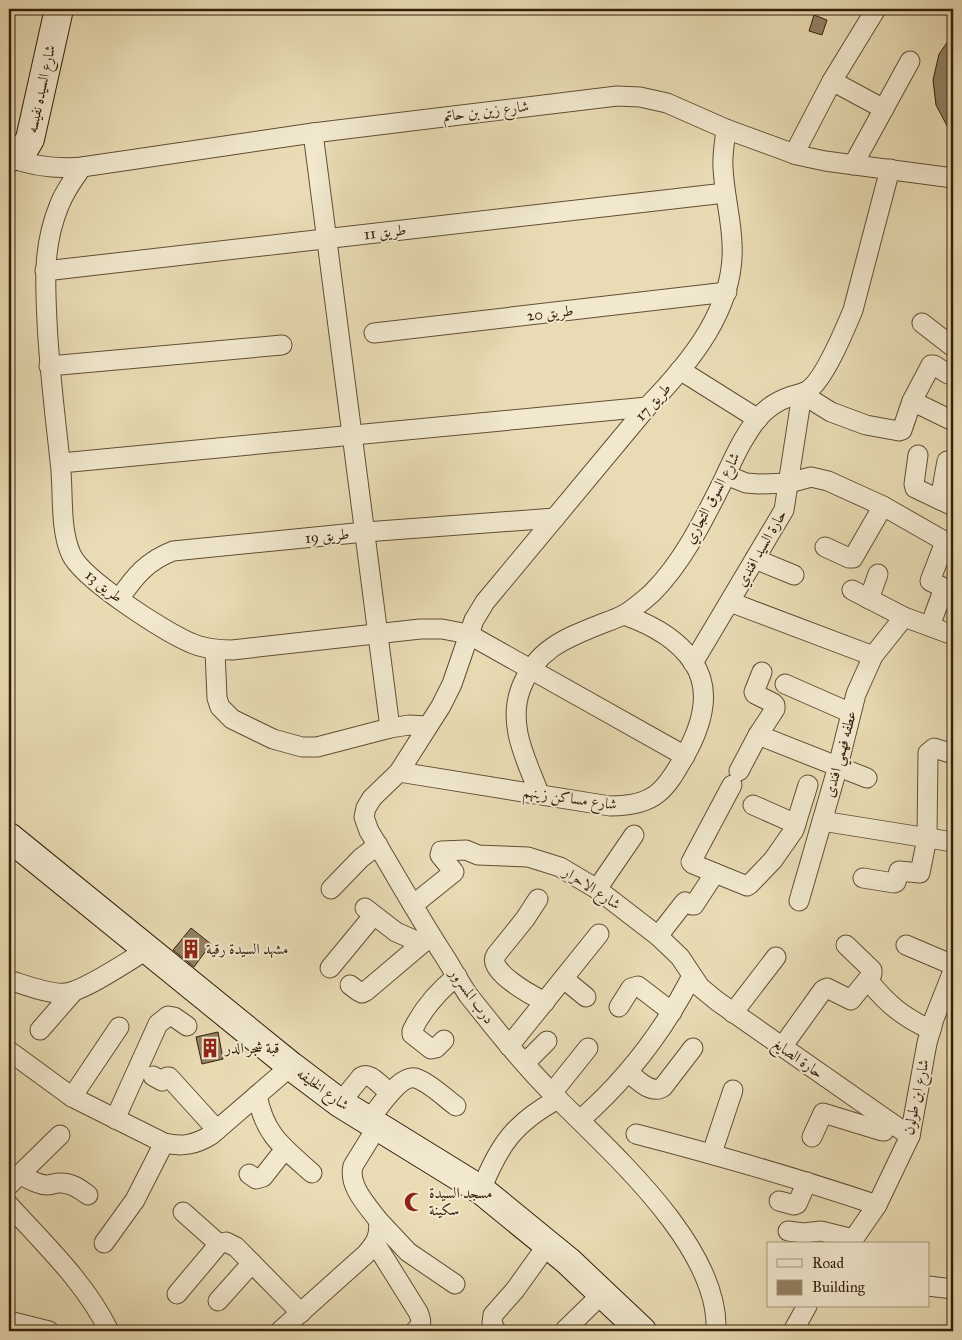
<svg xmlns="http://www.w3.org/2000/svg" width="962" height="1340" font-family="'IM FELL Great Primer',Amiri,serif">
  <rect width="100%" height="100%" fill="#e9dcb4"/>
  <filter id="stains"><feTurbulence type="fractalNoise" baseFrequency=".004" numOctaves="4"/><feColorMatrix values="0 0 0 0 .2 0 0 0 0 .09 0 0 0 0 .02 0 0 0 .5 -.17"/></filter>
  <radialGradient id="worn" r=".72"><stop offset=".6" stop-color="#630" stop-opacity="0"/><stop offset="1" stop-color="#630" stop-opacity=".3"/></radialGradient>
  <!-- building -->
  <g fill="#938163" stroke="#351e0b">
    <path d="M814 15 827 20 822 35 809 31Z"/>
    <path d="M953 34V137L936 105 933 80 939 54Z"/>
    <path d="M191 928 211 944 194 967 173 950Z"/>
    <path d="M218 1032 223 1059 202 1064 196 1037Z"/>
  </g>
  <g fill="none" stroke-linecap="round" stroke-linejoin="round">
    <defs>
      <g id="street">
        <path d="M832 81 884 109"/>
        <path d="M313 133 390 728"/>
        <path d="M794 154 832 81 876 9"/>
        <path d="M11 158C35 167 57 169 82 167L313 133 617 96 640 97 667 103 726 129 797 155 825 161 953 178"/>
        <path d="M853 165 910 61"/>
        <path d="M82 167C73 180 64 192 59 206 43 245 45 280 47 321 49 368 55 414 60 461 64 490 59 527 71 554 82 579 165 632 191 643 204 649 217 650 232 650L420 629H442L468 634 685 756"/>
        <path d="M45 271 725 193"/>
        <path d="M922 323 953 347"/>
        <path d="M374 333 727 292"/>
        <path d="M49 366 282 345"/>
        <path d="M680 370 758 419"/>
        <path d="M912 401 953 421"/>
        <path d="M918 455 914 484 915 488 953 506"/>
        <path d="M61 463 647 407"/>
        <path d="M726 475 746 483 759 484 789 483 811 477 828 481 883 506 953 546"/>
        <path d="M940 500 947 461"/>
        <path d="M825 547 849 558H853L883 506"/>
        <path d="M755 559 794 575"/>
        <path d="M852 590 904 617 953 635"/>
        <path d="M119 599C135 576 147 561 173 551L365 532 555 518"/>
        <path d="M869 599 878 574"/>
        <path d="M730 602 873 656"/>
        <path d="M930 626 944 588 930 581 945 542"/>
        <path d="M215 650 217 698 220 707 232 719 273 739 302 747H317L390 728 409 725 427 726"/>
        <path d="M693 663 784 510 802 394 831 412 866 425 899 431 902 430 912 401 931 365H934L948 374H950L953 370"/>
        <path d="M785 684 851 713"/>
        <path d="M758 735 867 778"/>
        <path d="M739 771 758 735 775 709V705L773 703 755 694 754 692 762 672"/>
        <path d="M399 772 610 806C627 806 645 804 658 793 669 784 676 771 683 759 700 730 714 693 693 662 677 638 650 624 624 615"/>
        <path d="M539 793C526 759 507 725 521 688 536 649 566 638 601 624 609 621 618 618 625 614 635 608 644 600 652 593 683 562 704 519 723 481 733 459 743 437 758 418 766 409 777 401 789 397 795 395 801 394 807 391 824 381 845 329 853 310L890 169"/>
        <path d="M753 805 796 824"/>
        <path d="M822 821 953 842"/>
        <path d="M715 873 693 864 691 862 732 785"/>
        <path d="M863 878 894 883 896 882 899 871 920 873 927 838 928 753 934 748 953 754"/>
        <path d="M331 889 361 858 378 845"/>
        <path d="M597 889 634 835"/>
        <path d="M538 899 525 919 496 955C486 971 533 996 545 1002"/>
        <path d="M799 901 838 766 856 694 873 656 904 617"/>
        <path d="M413 905 454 872 440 855 441 851 466 850 478 855 528 857 560 867 597 889 658 936 680 957 700 987 717 1001 910 1136"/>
        <path d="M365 908 396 932 421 943"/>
        <path d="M658 936 683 904 685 902 692 905H694L715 873 747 886 750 884 773 860 794 830 808 785"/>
        <path d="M906 945 953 965"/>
        <path d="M330 968 373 916"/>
        <path d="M564 979 586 997"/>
        <path d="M9 980C25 985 50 995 66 993 84 991 130 960 148 949"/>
        <path d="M868 980C887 1004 903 1017 931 1030"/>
        <path d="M350 985 358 991 362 993 366 991 431 936"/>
        <path d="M619 1007 631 988 638 986 672 1012"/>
        <path d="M733 1013 776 957"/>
        <path d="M40 1030 74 991"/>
        <path d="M444 1040 436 1048 431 1049 412 1034V1031C423 1008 437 992 457 976"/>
        <path d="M509 1046 599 934"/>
        <path d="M782 1047 823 990 827 988 851 1000 872 974V970L846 945"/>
        <path d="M9 1051 72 1097 164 1143C182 1147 195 1145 211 1135L291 1066"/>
        <path d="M525 1063 547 1041"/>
        <path d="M629 1073C638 1080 651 1095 663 1087L693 1048"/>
        <path d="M153 1076 162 1081 167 1077H169L217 1130"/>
        <path d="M552 1093 588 1048"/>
        <path d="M257 1095C265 1136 283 1147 312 1173"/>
        <path d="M72 1097 119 1027"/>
        <path d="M340 1103 361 1077C369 1072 377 1082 383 1087"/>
        <path d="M115 1119 158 1024 168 1016 174 1017 187 1026"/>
        <path d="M580 1120C627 1079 663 1032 692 976"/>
        <path d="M368 1121C378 1110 401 1071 418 1079 431 1084 445 1098 456 1106"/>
        <path d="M636 1134C717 1155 797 1178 877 1205"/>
        <path d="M812 1137 823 1113 882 1131H884L890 1122"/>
        <path d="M712 1153 733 1090"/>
        <path d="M249 1174 256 1179 263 1177 285 1149"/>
        <path d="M21 1175C29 1179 38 1185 47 1185 51 1185 55 1183 59 1183 70 1182 79 1188 88 1195"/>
        <path d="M9 1185 60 1135"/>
        <path d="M481 1190C499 1145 514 1123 558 1099"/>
        <path d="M779 1201 794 1205 797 1204 807 1182"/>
        <path d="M9 1205C45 1245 85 1282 109 1331"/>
        <path d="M183 1212 219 1244"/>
        <path d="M378 1220 408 1252 455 1284"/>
        <path d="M788 1231 803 1233 821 1231 853 1239"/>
        <path d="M104 1243 135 1200 164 1143"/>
        <path d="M375 1243 418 1312C422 1321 422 1325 415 1331"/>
        <path d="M850 1244 877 1205 910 1136 927 1043 934 1019 953 971"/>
        <path d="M928 1286 953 1289"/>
        <path d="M177 1294 219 1244 226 1242 236 1247 301 1313"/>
        <path d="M218 1301 252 1263"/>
        <path d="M9 1321 49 1331"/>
        <path d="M565 1330 603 1293"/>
        <path d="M280 1331 366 1254C375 1244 381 1235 378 1220 367 1205 348 1186 353 1166L377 1127"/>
        <path d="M496 1331 492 1323 493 1315 515 1290 548 1244"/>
        <path d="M716 1331C720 1246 609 1151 553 1094 523 1064 496 1030 469 996 460 983 452 968 443 954 417 914 394 872 369 831L364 817 366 808 372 798 399 772 441 706 452 684 474 620 485 602 647 407C690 363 736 308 732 243 731 217 724 193 723 167 722 155 725 141 726 129"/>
        <path d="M793 1331 807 1306"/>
      </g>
      <g id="secondary">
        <path d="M9 158 23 151 30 139 59 9"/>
        <path d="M9 837 291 1066 340 1103 481 1190 568 1261 642 1331"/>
      </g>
    </defs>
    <!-- street casing -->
    <use href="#street" stroke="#624e35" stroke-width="21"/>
    <!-- secondary casing -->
    <use href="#secondary" stroke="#351e0b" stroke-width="30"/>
    <!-- street -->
    <use href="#street" stroke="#f1e8ce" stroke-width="19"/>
    <!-- secondary -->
    <use href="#secondary" stroke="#f1e8ce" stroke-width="28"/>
  </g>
  <!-- icons -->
  <defs>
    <symbol id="building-bare" viewBox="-9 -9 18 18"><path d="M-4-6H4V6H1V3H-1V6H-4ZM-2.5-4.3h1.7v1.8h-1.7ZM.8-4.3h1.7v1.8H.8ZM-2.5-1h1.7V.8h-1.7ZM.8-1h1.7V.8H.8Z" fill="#8f2418" stroke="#f1e8ce" stroke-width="2.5" paint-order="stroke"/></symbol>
    <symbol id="mosque-bare" viewBox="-9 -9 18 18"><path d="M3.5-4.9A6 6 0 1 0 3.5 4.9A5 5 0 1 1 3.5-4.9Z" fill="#8f2418" stroke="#f1e8ce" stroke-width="2.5" paint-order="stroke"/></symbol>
  </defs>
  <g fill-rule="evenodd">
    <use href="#building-bare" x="177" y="935" width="28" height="28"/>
    <use href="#building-bare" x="196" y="1034" width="28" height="28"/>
    <use href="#mosque-bare" x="400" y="1188" width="28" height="28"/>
  </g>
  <g text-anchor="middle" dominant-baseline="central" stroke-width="4" stroke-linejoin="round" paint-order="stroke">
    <!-- street labels -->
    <g font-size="15" fill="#351e0b" stroke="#f1e8ce">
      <text transform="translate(41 89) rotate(-78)">شارع السيده نفيسه</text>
      <text transform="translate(486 111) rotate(-7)">شارع زين بن حاتم</text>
      <text transform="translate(385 232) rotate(-7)">طريق 11</text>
      <text transform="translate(550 313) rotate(-7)">طريق 20</text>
      <text transform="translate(653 402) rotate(-48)">طريق 17</text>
      <text transform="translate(712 498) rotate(-62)">شارع السوق التجاري</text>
      <text transform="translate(327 536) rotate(-6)">طريق 19</text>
      <text transform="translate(761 548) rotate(-60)">حارة السيد افندي</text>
      <text transform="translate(104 586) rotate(38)">طريق 13</text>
      <text transform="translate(840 754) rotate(-75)">عطفه فهمي افندى</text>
      <text transform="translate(570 798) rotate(8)">شارع مساكن زينهم</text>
      <text transform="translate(592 888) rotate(33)">شارع الاحرار</text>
      <text transform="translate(472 996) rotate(54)">درب المسرور</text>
      <text transform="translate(798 1058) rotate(35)">حارة الصايغ</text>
      <text transform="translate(323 1089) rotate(36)">شارع الخليفه</text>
      <text transform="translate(916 1097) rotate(-78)">شارع ابن طولون</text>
    </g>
    <!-- poi labels -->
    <g font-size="15" fill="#351e0b" stroke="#f1e8ce" text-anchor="start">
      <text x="206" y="949">مشهد السيدة رقية</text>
      <text x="225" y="1048">قبة شجر الدر</text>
      <text x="429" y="1193">مسجد السيدة<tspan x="429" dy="17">سكينة</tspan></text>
    </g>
  </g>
  <!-- margin -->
  <rect width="962" height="1340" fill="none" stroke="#e9dcb4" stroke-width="30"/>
  <rect x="10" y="10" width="942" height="1320" fill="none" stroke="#351e0b" stroke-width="2.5"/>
  <rect x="15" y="15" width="932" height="1310" fill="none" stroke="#351e0b"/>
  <!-- legend -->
  <rect x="767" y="1242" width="162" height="65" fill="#f1e8ce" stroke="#a69780"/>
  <rect x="777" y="1259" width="25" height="8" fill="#f1e8ce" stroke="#a69780"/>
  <text x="812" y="1268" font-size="15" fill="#351e0b">Road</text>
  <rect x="777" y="1280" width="25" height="15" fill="#938163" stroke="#a69780"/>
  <text x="812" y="1292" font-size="15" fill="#351e0b">Building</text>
  <rect width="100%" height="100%" filter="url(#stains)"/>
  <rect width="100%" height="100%" fill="url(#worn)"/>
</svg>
